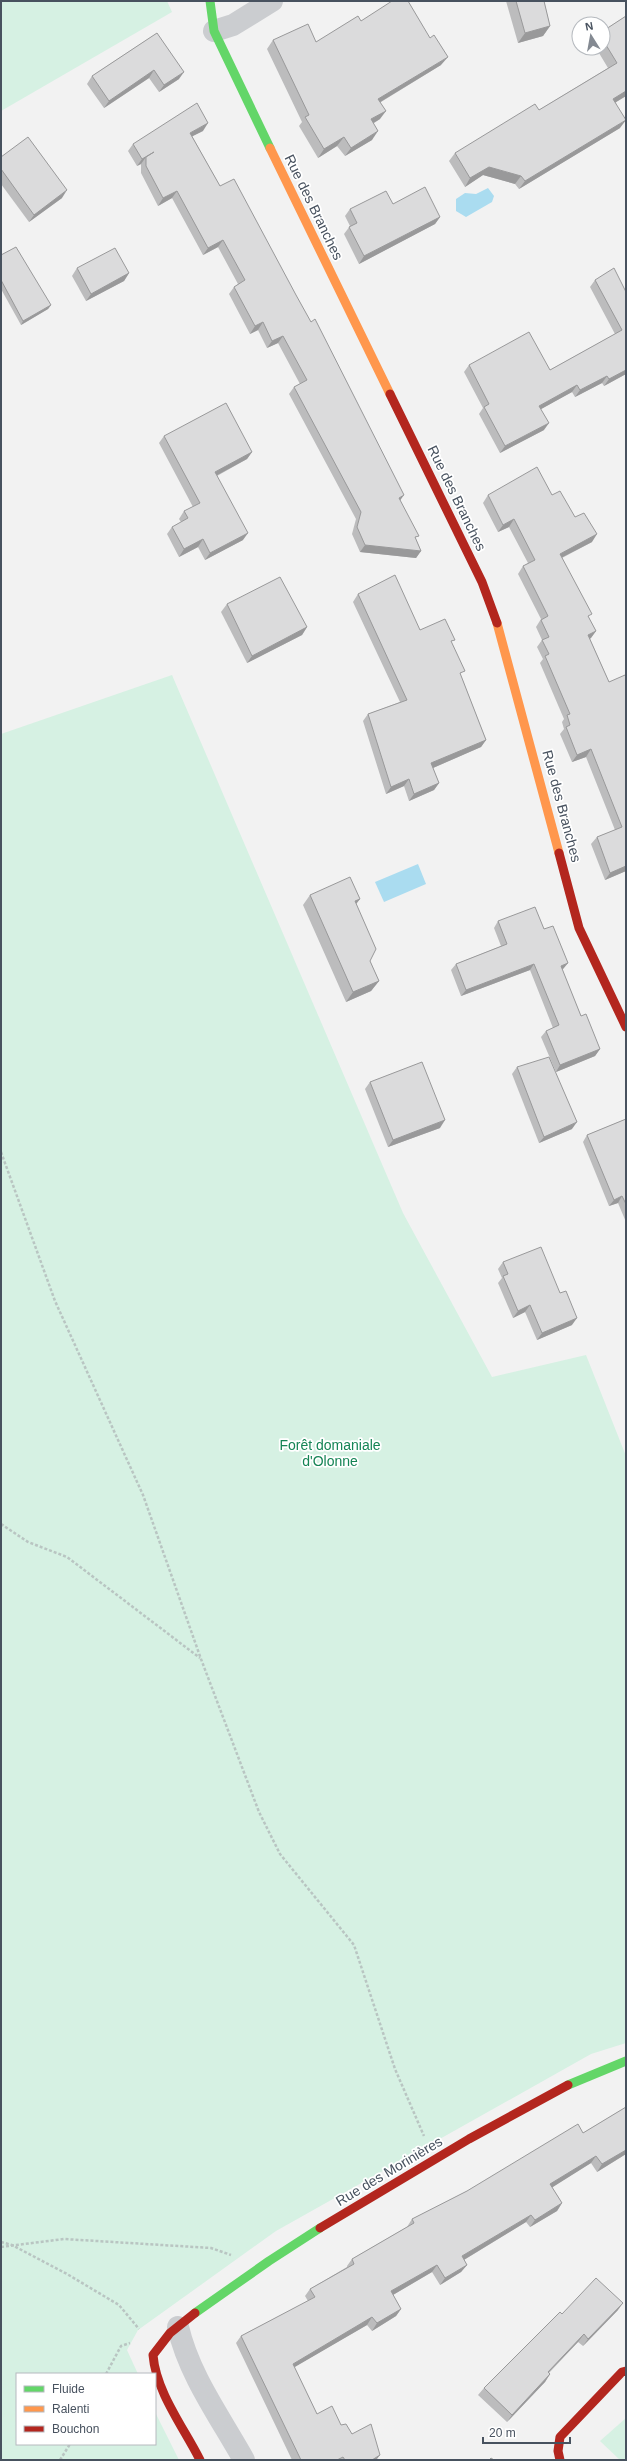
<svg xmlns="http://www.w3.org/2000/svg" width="627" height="2461" font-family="Helvetica,sans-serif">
  <rect width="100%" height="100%" fill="#f2f2f2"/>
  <!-- green -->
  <g fill="#d6f1e3">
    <path d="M1 1H167L172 12 1 111Z"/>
    <path d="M172 675 403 1213 492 1377 586 1355 626 1456V2043L591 2054 276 2231 138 2330 127 2350 138 2374H17V2444H155V2412L179 2460H1V734Z"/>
    <path d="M626 2418V2460H620L600 2441Z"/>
  </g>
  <!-- water -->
  <g fill="#aadcf0">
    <path d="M488 188 494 196 492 202 466 217 456 211V199L465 193 476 194Z"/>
    <path d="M418 864 426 884 384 902 375 882Z"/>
  </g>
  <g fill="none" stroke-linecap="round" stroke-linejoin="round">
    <!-- path -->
    <g stroke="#b9c5c2" stroke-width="2.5" stroke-dasharray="3 2" stroke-linecap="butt">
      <path d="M1 1152 55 1301 143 1495 201 1659 259 1812 280 1854 354 1945 395 2069 424 2136"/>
      <path d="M1 1524 28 1542 67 1557 200 1658"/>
      <path d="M1 2242 12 2245 67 2274 119 2305 139 2329"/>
      <path d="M1 2247 64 2239 211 2248 231 2255"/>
      <path d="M106 2374 121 2346 130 2343"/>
      <path d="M60 2460 70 2444"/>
    </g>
    <!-- street -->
    <g stroke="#cbcdd0" stroke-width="22">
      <path d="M214 31 233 25 272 1"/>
      <path d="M178 2327C189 2375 220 2417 244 2460"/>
    </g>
    <!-- fast -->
    <g stroke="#63d668" stroke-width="9">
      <path d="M210 1 214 31 270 148"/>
      <path d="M568 2085 626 2061"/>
      <path d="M195 2313 269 2261 320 2228"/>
    </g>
    <!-- slow -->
    <g stroke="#ff974d" stroke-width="9">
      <path d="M270 148 390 394"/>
      <path d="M497 623 559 853"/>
    </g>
    <!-- jam -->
    <g stroke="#b3261e" stroke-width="9">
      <path d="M390 394 482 582 497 623"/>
      <path d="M559 853 579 928 626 1027"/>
      <path d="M320 2228 469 2139 568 2085"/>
      <path d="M195 2313 170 2333 153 2355C156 2392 184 2428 200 2460"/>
      <path d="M560 2460 558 2451 560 2437 622 2372 626 2371"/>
    </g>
  </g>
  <!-- wall -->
  <g fill="#bcbcbd">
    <path d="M506 1H544L550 26 543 36 518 43Z"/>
    <path d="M626 16V96L616 102 620 128 519 189 515 184 483 175 465 187 449 161 455 153 539 110 608 68 596 48H603V31Z"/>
    <path d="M361 21 441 65 381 102 380 119 374 123 372 140 345 156 337 146 318 158 299 126 302 122 267 49 273 40 316 42Z"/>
    <path d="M157 33 179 79 159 92 149 78 104 108 87 84 92 76Z"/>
    <path d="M203 131 192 136 220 186 400 501 421 551 416 558 360 552 352 534 356 519 289 394 294 387 300 384 278 343 267 348 258 330 250 334 229 294 234 287 238 284 218 247 203 255 172 198 158 206 141 173V164L137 166 128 151 133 144Z"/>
    <path d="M1 157 62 198 29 222 1 184Z"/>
    <path d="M350 209 440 217 435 224 359 264 344 234 350 226 345 216Z"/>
    <path d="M1 255 51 305 48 309 21 325 1 289Z"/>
    <path d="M77 268 129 273 124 281 86 301 72 276Z"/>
    <path d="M595 280 626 292V374L604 386 602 383 575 397 572 392 541 409 544 430 500 453 479 414 483 408 464 372 469 365 550 370 615 334 590 287Z"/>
    <path d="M164 436 252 452 247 459 217 476 243 540 205 560 198 547 179 557 167 534 172 527 181 522 179 519 184 511 193 507 159 443Z"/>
    <path d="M488 495H552L575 517 592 542 562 558 589 618 596 631 590 639 609 682 626 677V871L605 880 591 844 597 837 615 830 586 757 572 762 560 734 564 729 562 722 564 719 540 663 543 659 537 647 542 640 536 627 541 619 518 574 523 566 528 563 509 527 498 532 483 503Z"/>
    <path d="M358 594 420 630 452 644 461 676 486 740 481 747 433 768 439 783 434 790 409 801 404 786 386 794 363 721 368 714 400 702 353 602Z"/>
    <path d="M227 604 307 627 302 635 247 663 221 612Z"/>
    <path d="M310 895 360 899 356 904 370 961 379 981 371 991 346 1002 303 905Z"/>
    <path d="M498 921 544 929 568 963 562 970 581 1016 600 1049 595 1056 556 1072 541 1037 546 1031 553 1028 530 970 461 996 451 970 456 964 501 946 494 928Z"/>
    <path d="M517 1067 572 1129 539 1143 512 1074Z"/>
    <path d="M370 1082 440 1128 388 1147 365 1089Z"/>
    <path d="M626 1119V1222L618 1203 609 1206 583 1142 587 1135Z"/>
    <path d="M503 1262 572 1325 537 1340 525 1312 513 1318 498 1283 502 1278 498 1269Z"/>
    <path d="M626 2107V2154L597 2172 591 2163 552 2187 562 2203 557 2211 530 2227 526 2222 464 2260 467 2265 461 2272 440 2285 432 2272 393 2295 401 2309 396 2316 372 2331 367 2325 294 2367 317 2414 341 2425 380 2455 376 2460H292L236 2343 241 2336 308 2301 305 2296 310 2289 347 2267V2266L352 2259 407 2227 412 2219 583 2133Z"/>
    <path d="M618 2310 583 2346 578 2342 549 2373 550 2374 545 2382 507 2422 478 2395 484 2388 562 2314Z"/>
  </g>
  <!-- shaded-wall -->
  <g fill="#99999a">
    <path d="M550 26 543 36 518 43 525 33Z"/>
    <path d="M448 57 441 65 372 107 378 99Z"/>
    <path d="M154 70 149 78 104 108 109 101Z"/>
    <path d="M184 72 179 79 159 92 164 85Z"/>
    <path d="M626 91V96L608 107 613 99Z"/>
    <path d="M386 111 380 119 365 128 371 119Z"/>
    <path d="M626 120 620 128 519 189 525 181Z"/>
    <path d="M208 123 203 131 185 140 190 133Z"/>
    <path d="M378 131 372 140 345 156 351 148Z"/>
    <path d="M344 137 337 146 318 158 324 149Z"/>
    <path d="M154 152 146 157 141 164 137 166 142 159Z"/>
    <path d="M489 167 521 176 515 184 483 175 465 187 470 178Z"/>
    <path d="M67 190 62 198 29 222 34 215Z"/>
    <path d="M177 191 172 198 158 206 163 198Z"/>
    <path d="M440 217 435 224 359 264 364 256Z"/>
    <path d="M223 240 218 247 203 255 208 248Z"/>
    <path d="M129 273 124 281 86 301 91 294Z"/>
    <path d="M51 305 48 309 21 325 23 321Z"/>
    <path d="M263 322 258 330 250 334 255 326Z"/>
    <path d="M283 336 278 343 267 348 272 341Z"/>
    <path d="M626 370V374L604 386 609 379Z"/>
    <path d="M607 376 602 383 575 397 580 390Z"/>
    <path d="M577 385 572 392 534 413 539 406Z"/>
    <path d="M549 423 544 430 500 453 505 446Z"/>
    <path d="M252 452 247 459 210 479 215 472Z"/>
    <path d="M404 495 399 502V498Z"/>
    <path d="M514 519 509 527 498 532 503 525Z"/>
    <path d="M248 533 243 540 205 560 210 553Z"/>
    <path d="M597 534 592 542 555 561 560 554Z"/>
    <path d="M203 539 198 547 179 557 184 549Z"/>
    <path d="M365 545 421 551 416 558 360 552Z"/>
    <path d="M307 627 302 635 247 663 252 656Z"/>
    <path d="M596 631 591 638 583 642 588 635Z"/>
    <path d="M486 740 481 747 426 771 431 763Z"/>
    <path d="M591 749 586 757 572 762 577 755Z"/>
    <path d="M409 779 404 786 386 794 391 787Z"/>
    <path d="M439 783 434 790 409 801 414 794Z"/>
    <path d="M626 866V871L605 880 610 873Z"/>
    <path d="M360 899 352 909 355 901Z"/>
    <path d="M568 963 563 969 556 972 561 966Z"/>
    <path d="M534 964 530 970 461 996 466 990Z"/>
    <path d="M379 981 371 991 346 1002 353 992Z"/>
    <path d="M600 1049 595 1056 556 1072 560 1065Z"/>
    <path d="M445 1120 440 1128 388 1147 393 1140Z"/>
    <path d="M577 1122 572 1129 539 1143 544 1137Z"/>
    <path d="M622 1196 618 1203 609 1206 614 1200Z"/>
    <path d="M530 1305 525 1312 513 1318 518 1311Z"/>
    <path d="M577 1318 572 1325 537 1340 542 1333Z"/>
    <path d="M626 2150V2154L597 2172 602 2164Z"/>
    <path d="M596 2156 591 2163 545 2192 550 2184Z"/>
    <path d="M562 2203 557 2211 530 2227 535 2220Z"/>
    <path d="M531 2215 526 2222 457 2264 462 2256Z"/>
    <path d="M437 2265 432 2272 386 2299 391 2291Z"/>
    <path d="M467 2265 461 2272 440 2285 445 2278Z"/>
    <path d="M623 2303 618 2310 583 2346 588 2339Z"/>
    <path d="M401 2309 396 2316 372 2331 377 2323Z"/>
    <path d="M372 2317 367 2325 288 2371 293 2364Z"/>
    <path d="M584 2334 578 2342 542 2379 548 2372Z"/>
    <path d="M550 2374 545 2382 507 2422 512 2415Z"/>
    <path d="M380 2455 376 2460H372Z"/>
  </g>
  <!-- building -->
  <g fill="#dbdbdc" stroke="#99999a">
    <path d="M392 1H408L430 38 434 35 448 57 378 99 386 111 371 119 378 131 351 148 344 137 324 149 305 117 309 115 273 40 308 24 316 42 358 16 361 21Z"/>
    <path d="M516 1H544L550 26 525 33Z"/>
    <path d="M626 16V91L613 99 626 120 525 181 521 176 489 167 470 178 455 153 535 104 539 110 617 63 603 40V31Z"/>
    <path d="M157 33 184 72 164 85 154 70 109 101 92 76Z"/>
    <path d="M197 103 208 123 190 133 220 186 234 179 296 295 311 322 315 319 404 495 399 498 419 536 415 537 421 551 365 545 357 527 361 512 294 387 307 380 283 336 272 341 263 322 255 326 234 287 245 280 223 240 208 248 177 191 163 198 146 166V157L154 152 142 159 133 144Z"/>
    <path d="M28 137 67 190 34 215 1 169V157Z"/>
    <path d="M425 187 440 217 364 256 349 227 357 223 350 209 386 191 393 204Z"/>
    <path d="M16 247 51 305 23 321 1 280V255Z"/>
    <path d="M115 248 129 273 91 294 77 268Z"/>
    <path d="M614 268 626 292V370L609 379 607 376 580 390 577 385 539 406 549 423 505 446 484 407 489 404 469 365 529 332 550 370 622 330 595 280Z"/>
    <path d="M226 403 252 452 215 472 248 533 210 553 203 539 184 549 172 527 188 518 184 511 200 503 164 436Z"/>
    <path d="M537 467 552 495 560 491 575 517 584 513 597 534 560 554 592 614 588 616 596 631 588 635 609 682 625 675 626 677V866L610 873 597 837 622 827 591 749 577 755 566 727 570 725 567 715 570 714 545 656 549 654 542 640 549 637 541 620 548 616 523 566 535 560 514 519 503 525 488 495Z"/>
    <path d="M395 575 420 630 445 619 455 640 451 641 465 671 460 673 486 740 431 763 439 783 414 794 409 779 391 787 368 714 407 700 358 594Z"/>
    <path d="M280 577 307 627 252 656 227 604Z"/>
    <path d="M350 877 360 899 355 901 376 949 370 961 379 981 353 992 310 895Z"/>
    <path d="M535 907 544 929 553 926 568 963 561 966 581 1016 586 1014 600 1049 560 1065 546 1031 559 1025 534 964 466 990 456 964 507 944 498 921Z"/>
    <path d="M549 1057 577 1122 544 1137 517 1067Z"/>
    <path d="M422 1062 445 1120 393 1140 370 1082Z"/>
    <path d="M626 1119V1204L622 1196 614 1200 587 1135Z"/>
    <path d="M541 1247 560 1293 566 1291 577 1318 542 1333 530 1305 518 1311 503 1276 508 1274 503 1262Z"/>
    <path d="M626 2107V2150L602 2164 596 2156 550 2184 562 2203 535 2220 531 2215 462 2256 467 2265 445 2278 437 2265 391 2291 401 2309 377 2323 372 2317 293 2364 317 2414 332 2406 341 2425 346 2424 352 2434 371 2424 380 2455 372 2460H345L343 2457 337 2460H301L241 2336 315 2297 310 2289 354 2264 352 2259 414 2223 412 2219 467 2191 578 2124 583 2133Z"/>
    <path d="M596 2278 623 2303 588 2339 584 2334 548 2372 550 2374 512 2415 484 2388 560 2312 562 2314Z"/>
    <path d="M491 2458 494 2460H489Z"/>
  </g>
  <g text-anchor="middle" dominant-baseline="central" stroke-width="3.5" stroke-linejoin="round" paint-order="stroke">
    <!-- street labels -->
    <g font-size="14" fill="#48525f" stroke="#fff">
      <text transform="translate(314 207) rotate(64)">Rue des Branches</text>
      <text transform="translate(457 498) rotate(64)">Rue des Branches</text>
      <text transform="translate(562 806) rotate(75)">Rue des Branches</text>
      <text transform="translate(389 2171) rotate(-31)">Rue des Morinières</text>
    </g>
    <!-- park labels -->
    <g font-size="14" fill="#158455" stroke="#fff">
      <text x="330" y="1445">Forêt domaniale<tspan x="330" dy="16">d'Olonne</tspan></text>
    </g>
  </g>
  <!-- border -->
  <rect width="627" height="2461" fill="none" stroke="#48525f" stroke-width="4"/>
  <!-- legend -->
  <rect x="16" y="2373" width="140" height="72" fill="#ffffff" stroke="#b6babf"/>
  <rect x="24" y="2386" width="20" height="6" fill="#63d668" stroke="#b6babf"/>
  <text x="52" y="2393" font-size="12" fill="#48525f">Fluide</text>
  <rect x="24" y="2406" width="20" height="6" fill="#ff974d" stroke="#b6babf"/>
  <text x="52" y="2413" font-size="12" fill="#48525f">Ralenti</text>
  <rect x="24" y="2426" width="20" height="6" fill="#b3261e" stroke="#b6babf"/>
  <text x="52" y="2433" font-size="12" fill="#48525f">Bouchon</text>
  <!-- north arrow -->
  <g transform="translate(591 36) rotate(349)"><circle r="19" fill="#ffffff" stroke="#b6babf"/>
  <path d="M0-3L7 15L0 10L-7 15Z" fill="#848a92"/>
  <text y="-6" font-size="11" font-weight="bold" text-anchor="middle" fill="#48525f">N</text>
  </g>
  <!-- scale -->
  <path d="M483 2437v6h87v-6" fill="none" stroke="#48525f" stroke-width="2"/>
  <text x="489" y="2437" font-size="12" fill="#48525f" stroke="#ffffff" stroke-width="3" paint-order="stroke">20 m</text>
</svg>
